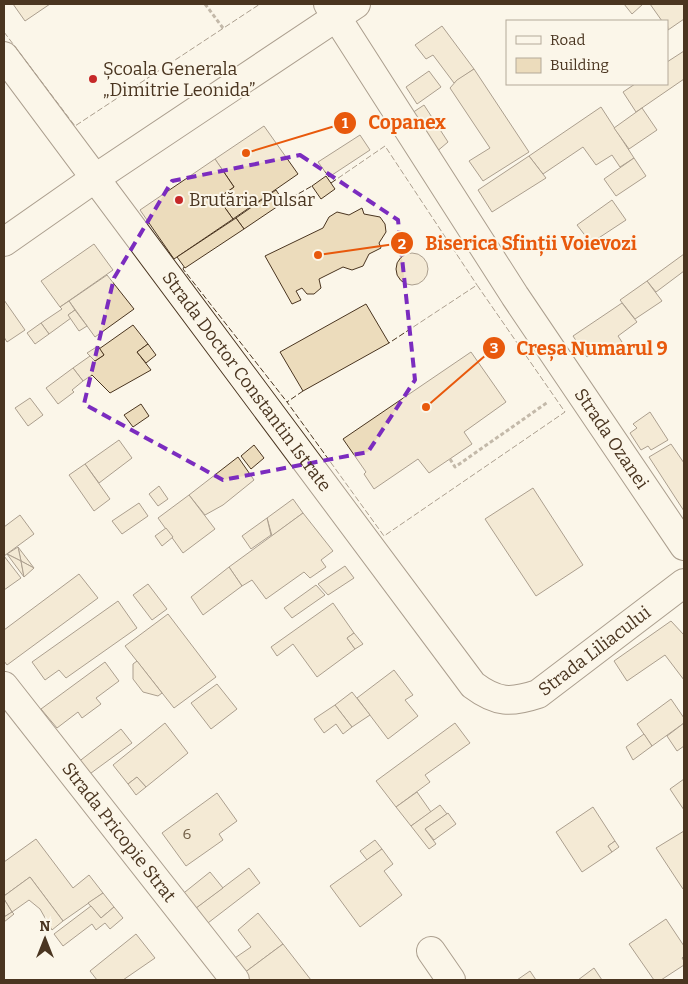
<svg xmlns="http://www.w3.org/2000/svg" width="688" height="984" font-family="Bitter,serif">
  <rect width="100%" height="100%" fill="#fbf6e9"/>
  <!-- building -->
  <g fill="#ecdcbc" stroke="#4a3520">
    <path d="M13 4H50L25 21Z"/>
    <path d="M624 4H643L632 14Z"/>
    <path d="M650 4H684V19L668 30 667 21H662Z"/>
    <path d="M442 26 474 69 454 83 433 55 426 59 415 45Z"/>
    <path d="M684 51V79L636 112 623 92 635 84H667V62Z"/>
    <path d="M474 69 529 152 483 181 469 161 490 148 450 88 457 80Z"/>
    <path d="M429 71 441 87 417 104 406 87Z"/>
    <path d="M424 105 448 142 435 153 409 115Z"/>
    <path d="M601 107 634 158 620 167 612 155 596 165 583 147 543 174 529 156Z"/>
    <path d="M642 108 657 130 629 149 614 128Z"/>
    <path d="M264 126 298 174 233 219 218 198 234 187 215 159Z"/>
    <path d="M360 135 370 150 329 177 318 162Z"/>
    <path d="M529 156 546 178 492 212 478 190Z"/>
    <path d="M634 158 646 176 616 196 604 179Z"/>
    <path d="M215 159 234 187 218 198 233 219 174 259 140 210Z"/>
    <path d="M326 176 335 189 321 199 312 186Z"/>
    <path d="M276 190 284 202 244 229 236 218Z"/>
    <path d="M612 200 626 220 591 243 577 225Z"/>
    <path d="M362 208 364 214 380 217 385 224 386 232 379 243 381 248 369 254 363 266 352 270 343 267 319 279 321 288 314 294H307L302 288 296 291 301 300 292 304 265 256 323 228 329 217 337 212 349 215Z"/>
    <path d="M236 218 244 229 185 268 177 257Z"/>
    <path d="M94 244 113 270 60 307 41 281Z"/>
    <circle cx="412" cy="269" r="16"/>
    <path d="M684 254V271L656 292 647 281Z"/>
    <path d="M107 275 134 309 95 337 69 301Z"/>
    <path d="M647 281 662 301 635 319 620 300Z"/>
    <path d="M4 300 25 330 7 342 4 337Z"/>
    <path d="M69 301 75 310 68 315 71 318 49 334 41 323 62 309 60 307Z"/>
    <path d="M622 303 637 322 618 336 622 342 610 350 605 344 587 357 573 336Z"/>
    <path d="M366 304 389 343 303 391 280 352Z"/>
    <path d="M75 310 87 326 79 331 68 315Z"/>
    <path d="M41 323 49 334 35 344 27 333Z"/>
    <path d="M133 325 148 344 137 352 151 370 110 393 92 375 83 381 73 368 90 356 95 361 104 355 99 349Z"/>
    <path d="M148 344 156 355 146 363 137 352Z"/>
    <path d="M98 346 104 355 95 361 87 353Z"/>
    <path d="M471 352 506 402 464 432 472 444 429 473 418 459 374 489 364 474 366 472 343 439Z"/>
    <path d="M73 368 83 381 72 390 74 392 58 404 46 388Z"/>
    <path d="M30 398 43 415 28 426 15 408Z"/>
    <path d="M141 404 149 416 133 427 124 415Z"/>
    <path d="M650 412 668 440 651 450 648 446 641 450 630 433 637 428 633 424Z"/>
    <path d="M119 440 132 458 99 483 85 464Z"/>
    <path d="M671 444 684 463V511L649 457Z"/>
    <path d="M254 445 264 458 251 469 241 456Z"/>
    <path d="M238 457 254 480 223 505 205 515 189 495Z"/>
    <path d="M85 464 110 499 94 511 69 475Z"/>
    <path d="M159 486 168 499 158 506 149 494Z"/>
    <path d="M533 488 583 565 536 596 485 519Z"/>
    <path d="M189 495 215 529 183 553 158 518Z"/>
    <path d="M293 499 303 513 272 536 267 518Z"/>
    <path d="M139 503 148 516 122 534 112 521Z"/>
    <path d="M303 513 333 551 321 560 326 567 310 578 304 572 266 599 252 580 242 586 229 567Z"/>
    <path d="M20 515 34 534 4 556V527Z"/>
    <path d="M267 518 271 535 251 549 242 536Z"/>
    <path d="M166 528 173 537 162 546 155 536Z"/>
    <path d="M18 547 34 568 21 561Z"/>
    <path d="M18 547 21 561 7 554Z"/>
    <path d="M7 554 21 561 24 577Z"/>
    <path d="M4 556 21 578 4 590Z"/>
    <path d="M21 561 34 568 24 577Z"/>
    <path d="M345 566 354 578 328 595 318 584Z"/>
    <path d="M229 567 242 586 203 615 191 597Z"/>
    <path d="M79 574 98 598 7 665 4 661V630Z"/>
    <path d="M148 584 167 609 152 620 133 595Z"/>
    <path d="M316 585 325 595 292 618 284 608Z"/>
    <path d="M118 601 137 628 66 678 59 670 45 680 32 662Z"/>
    <path d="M333 603 354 633 347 638 355 649 317 677 293 644 277 656 271 647Z"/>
    <path d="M168 614 216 677 174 708 125 646Z"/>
    <path d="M671 621 684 635V680L665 655 627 681 614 661Z"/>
    <path d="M354 633 363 644 355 649 347 638Z"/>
    <path d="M137 661 162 693 158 696 143 692 133 679V664Z"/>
    <path d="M105 662 119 681 96 698 101 704 82 718 78 712 57 728 41 709Z"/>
    <path d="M394 670 413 695 405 700 418 716 388 739 357 698Z"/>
    <path d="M217 684 237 709 211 729 191 703Z"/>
    <path d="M352 692 370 715 352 727 335 705Z"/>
    <path d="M671 699 684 718V723L652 746 637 724Z"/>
    <path d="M335 705 352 727 343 734 336 724 324 733 314 719Z"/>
    <path d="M165 723 188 753 146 787 137 777 128 784 113 765Z"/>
    <path d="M455 723 470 743 425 775 430 782 396 807 376 781Z"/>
    <path d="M684 723V746L677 751 667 736Z"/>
    <path d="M121 729 132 743 87 776 77 763Z"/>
    <path d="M644 734 652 746 633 760 626 747Z"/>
    <path d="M137 777 146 787 136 795 128 784Z"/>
    <path d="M684 779V810L670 789Z"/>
    <path d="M417 792 431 812 411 826 396 807Z"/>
    <path d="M217 793 237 821 219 834 223 840 186 866 162 833Z"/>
    <path d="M440 805 447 814 425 829 436 844 429 849 411 826Z"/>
    <path d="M593 807 615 841 608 846 612 852 582 872 556 832Z"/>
    <path d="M448 813 456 824 434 840 425 829Z"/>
    <path d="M684 831V888L683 889 656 848Z"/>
    <path d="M36 839 73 888 89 875 103 893 63 921 30 877 4 896V862Z"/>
    <path d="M375 840 382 849 367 860 360 851Z"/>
    <path d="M615 841 619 847 612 852 608 846Z"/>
    <path d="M382 849 393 864 384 871 402 895 360 927 330 886Z"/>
    <path d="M249 868 260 883 204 926 192 911Z"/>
    <path d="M210 872 223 888 192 911 180 896Z"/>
    <path d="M30 877 63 921 52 930 40 909 29 900 12 912 4 899V896Z"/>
    <path d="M103 893 114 907 101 918 88 903Z"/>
    <path d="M4 899 12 912 4 917Z"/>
    <path d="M91 906 101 918 114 907 123 918 110 929 105 923 96 930 92 924 63 946 54 934Z"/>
    <path d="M12 912 14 914 4 922V917Z"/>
    <path d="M258 913 283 944 240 976 229 962 251 947 238 930Z"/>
    <path d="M666 919 684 946V956L682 958 684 961V965L661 980H654L629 944Z"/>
    <path d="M136 934 155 958 123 980H97L90 971Z"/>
    <path d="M283 944 311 980H243L240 976Z"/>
    <path d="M594 968 602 980H578Z"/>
    <path d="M530 971 536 980H517Z"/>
  </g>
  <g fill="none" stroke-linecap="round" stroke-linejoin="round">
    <defs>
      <g id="street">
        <path id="s1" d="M328 4 515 296 684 546"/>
        <path id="s2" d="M4 56 473 685C497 703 511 703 538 694L684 583"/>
        <path id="s3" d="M4 686 235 980"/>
        <path d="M431 951 451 980"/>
      </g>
      <path id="secondary" d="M4 242 94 179 356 4"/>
    </defs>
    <!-- street casing -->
    <use href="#street" stroke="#4a3520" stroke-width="30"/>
    <!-- secondary casing -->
    <use href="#secondary" stroke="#4a3520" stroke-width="30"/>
    <!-- path -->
    <g stroke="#7f6f5c" stroke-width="3" stroke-dasharray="4 2.5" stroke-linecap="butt">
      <path d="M205 4 223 28"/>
      <path d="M450 459 455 467 548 402"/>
    </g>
    <!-- street -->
    <use href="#street" stroke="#fbf6e9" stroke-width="28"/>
    <!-- secondary -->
    <use href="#secondary" stroke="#fbf6e9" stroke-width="28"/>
    <!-- fence -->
    <g stroke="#4a3520" stroke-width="1" stroke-dasharray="6 2.5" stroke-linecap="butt">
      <path d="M4 32 75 126 260 4"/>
      <path d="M331 183 385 146 477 285"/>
      <path d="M284 202 312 186"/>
      <path d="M184 267 183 269 287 402"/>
      <path d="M303 391 287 402 384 536 565 412 477 285 389 343"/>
    </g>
  </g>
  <!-- marked area -->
  <path d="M0 0H688V984H0ZM300 155 398 220 415 380 368 452 223 480 84 404 114 278 172 181Z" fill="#fbf6e9" fill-opacity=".55" fill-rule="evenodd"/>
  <path fill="none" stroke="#7b2cbf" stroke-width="4" stroke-dasharray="10 6" stroke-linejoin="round" d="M300 155 398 220 415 380 368 452 223 480 84 404 114 278 172 181Z"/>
  <!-- markers -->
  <g fill="#c62828" stroke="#fbf6e9" stroke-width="2">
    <circle cx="93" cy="79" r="5"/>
    <circle cx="179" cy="200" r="5"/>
  </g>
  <g text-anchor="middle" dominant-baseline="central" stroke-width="4" stroke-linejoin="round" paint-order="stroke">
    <!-- number labels -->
    <g font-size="15" fill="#725f47">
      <text x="187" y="834">6</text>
    </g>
    <!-- poi labels -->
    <g font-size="18" fill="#4a3520" stroke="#fbf6e9" text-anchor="start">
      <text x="103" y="69">Școala Generala<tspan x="103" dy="21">„Dimitrie Leonida”</tspan></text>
      <text x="189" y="200">Brutăria Pulsar</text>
    </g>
    <!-- street labels -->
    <g font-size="18" fill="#4a3520" stroke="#fbf6e9">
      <text stroke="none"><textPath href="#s2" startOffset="406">Strada Doctor Constantin Istrate</textPath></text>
      <text stroke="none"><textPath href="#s1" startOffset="519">Strada Ozanei</textPath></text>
      <text stroke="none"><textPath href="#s2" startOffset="925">Strada Liliacului</textPath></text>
      <text stroke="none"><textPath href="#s3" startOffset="186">Strada Pricopie Strat</textPath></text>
    </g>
  </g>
  <!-- callouts -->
  <path fill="none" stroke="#e8590c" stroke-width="2" d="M246 153L345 123M318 255L402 243M426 407L494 348"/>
  <g fill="#e8590c" stroke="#fbf6e9" stroke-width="2">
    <circle cx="246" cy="153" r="5"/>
    <circle cx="318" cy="255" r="5"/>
    <circle cx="426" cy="407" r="5"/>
    <circle cx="345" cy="123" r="12"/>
    <circle cx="402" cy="243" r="12"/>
    <circle cx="494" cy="348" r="12"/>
  </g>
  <g font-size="15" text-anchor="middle" font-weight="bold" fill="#fff">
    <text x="345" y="128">1</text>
    <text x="402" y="249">2</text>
    <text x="494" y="353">3</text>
  </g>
  <g font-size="19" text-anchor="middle" font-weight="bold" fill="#e8590c" stroke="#fbf6e9" stroke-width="4" stroke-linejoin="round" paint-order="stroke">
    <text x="407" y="129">Copanex</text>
    <text x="531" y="250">Biserica Sfinții Voievozi</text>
    <text x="592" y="355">Creșa Numarul 9</text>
  </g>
  <!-- border -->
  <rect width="688" height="984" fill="none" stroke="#4a3520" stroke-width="10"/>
  <!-- legend -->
  <rect x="506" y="20" width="162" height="65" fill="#fbf6e9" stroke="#b4a999"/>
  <rect x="516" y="36" width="25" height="8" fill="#fbf6e9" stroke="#b4a999"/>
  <text x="550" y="45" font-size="15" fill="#4a3520">Road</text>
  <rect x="516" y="58" width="25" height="15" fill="#ecdcbc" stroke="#b4a999"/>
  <text x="550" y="70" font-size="15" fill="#4a3520">Building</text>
  <!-- north arrow -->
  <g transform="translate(45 939)" stroke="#fbf6e9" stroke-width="4" paint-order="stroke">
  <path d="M0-4L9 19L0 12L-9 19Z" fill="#4a3520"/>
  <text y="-8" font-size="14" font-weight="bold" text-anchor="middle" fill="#4a3520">N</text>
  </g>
</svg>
